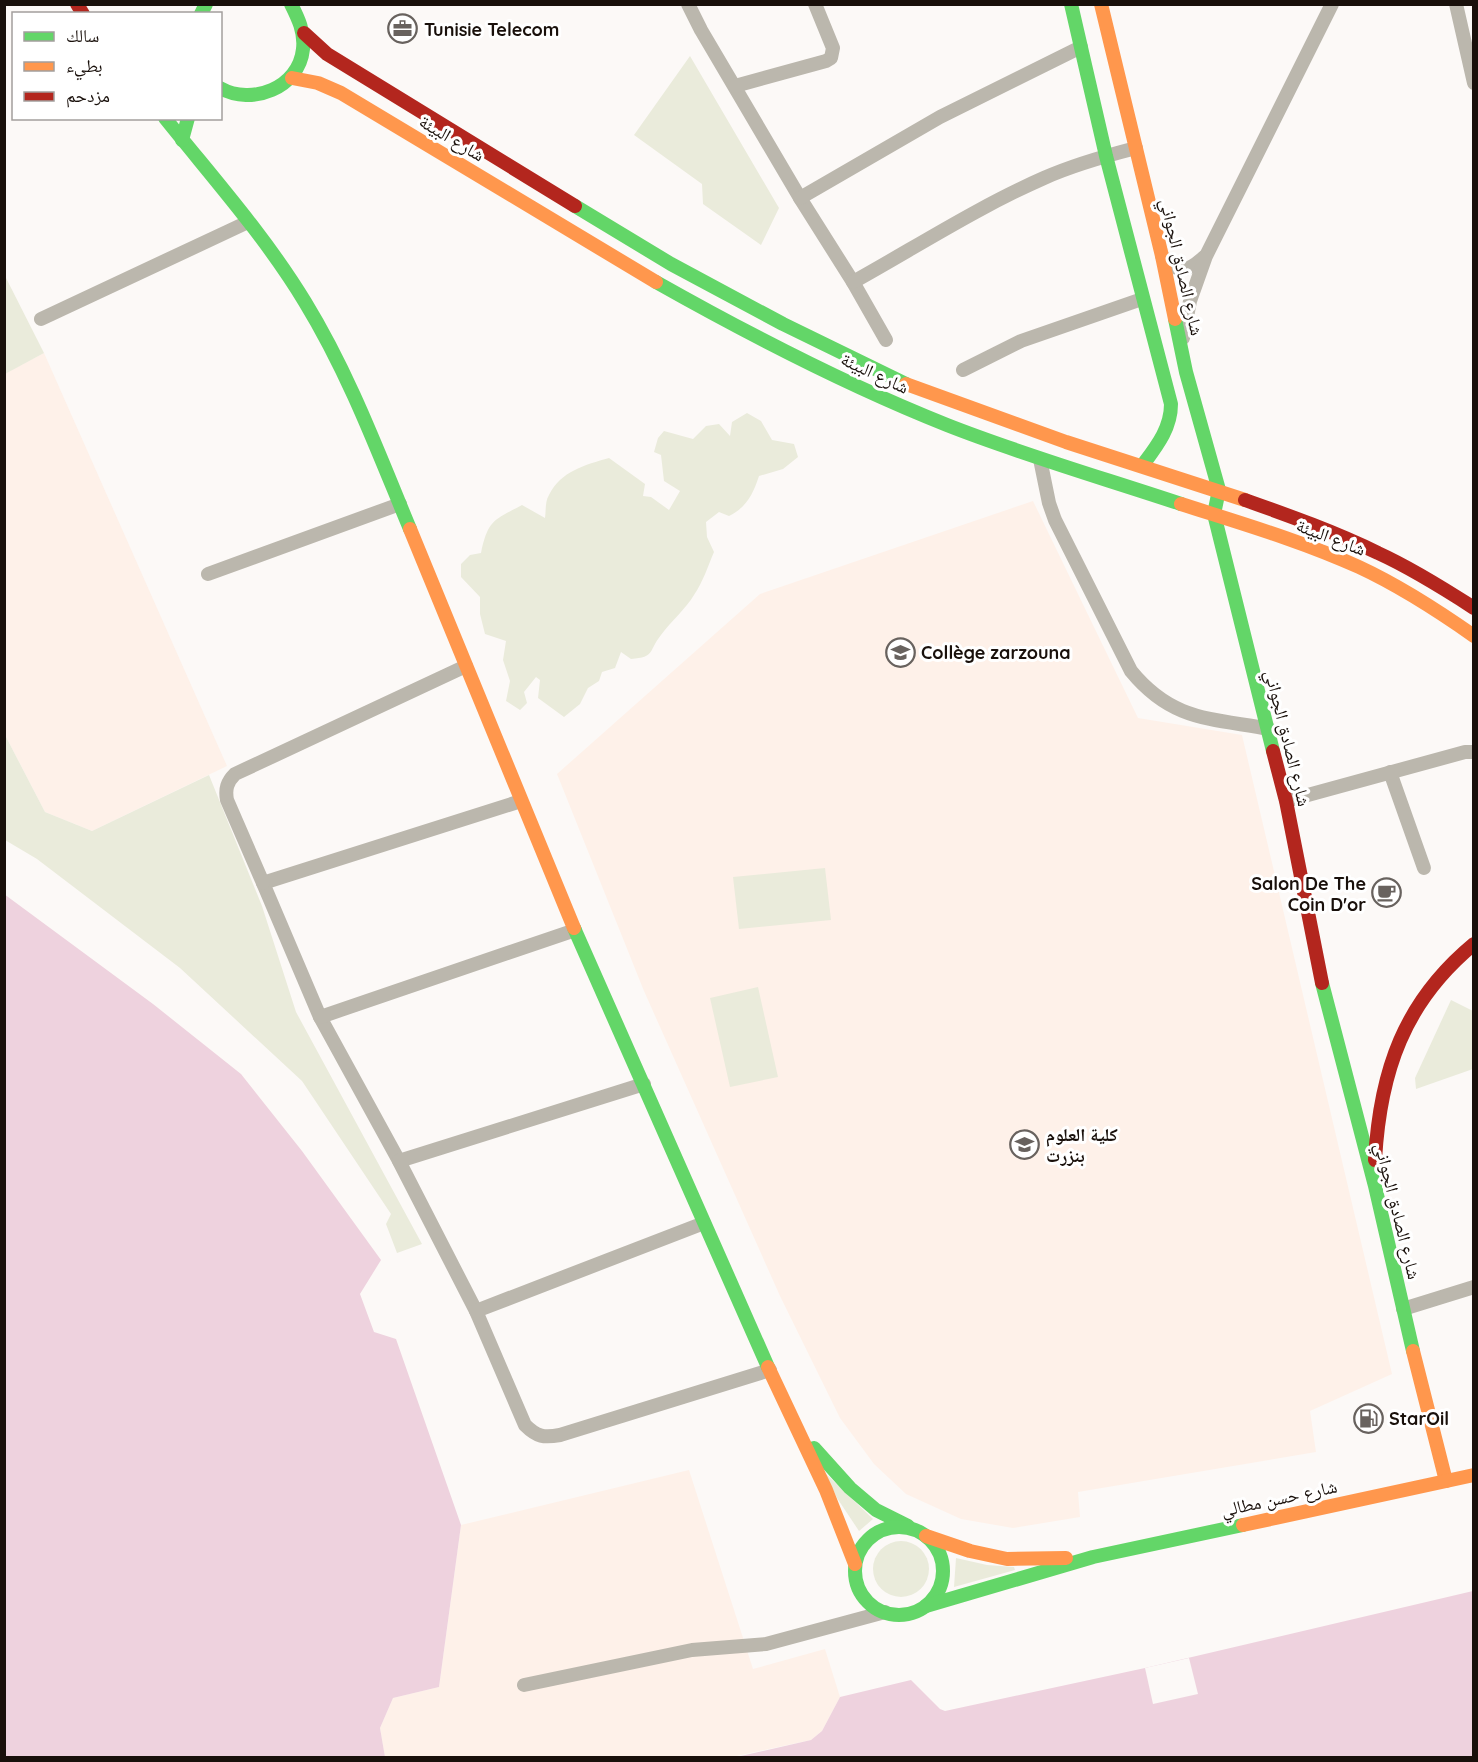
<svg xmlns="http://www.w3.org/2000/svg" width="1478" height="1762" font-family="Quicksand,'Noto Naskh Arabic',sans-serif">
  <rect width="100%" height="100%" fill="#fcf9f7"/>
  <!-- built -->
  <g fill="#fef1e9">
    <path d="M44 353 227 766 92 831 45 812 5 735 4 374Z"/>
    <path d="M1033 501 1138 718 1242 735 1392 1374 1310 1411 1316 1452 1078 1492 1080 1517 1013 1528 961 1519 906 1494 874 1464 840 1418 780 1296 644 991 557 774 760 594Z"/>
    <path d="M689 1470 753 1669 825 1649 840 1697 822 1731 811 1740 732 1757H385L380 1728 393 1698 439 1687 461 1525Z"/>
  </g>
  <!-- green -->
  <g fill="#eaebdb">
    <path d="M690 56 779 208 761 245 703 204 702 184 634 135Z"/>
    <path d="M4 274 44 353 5 374H4Z"/>
    <path d="M747 413 761 421 772 440 794 444 798 457 783 469 759 476C753 494 747 507 729 516L719 512 706 522 707 537 714 552C708 566 703 582 694 595 685 610 671 621 661 635 648 651 656 657 631 659L621 652 615 668 602 672 599 681 588 688 580 704 564 717 538 698 540 680 536 677 524 692 527 703 520 710 506 701 510 681 503 660 506 641 485 634 480 614V597L461 577V564L470 555 481 553C488 520 494 520 522 505L545 518C546 511 545 501 549 495 561 471 585 465 609 458L645 484 643 496 651 497 669 510 680 491 664 481 661 455 654 452 658 438 664 431 693 439 706 426 719 424 730 436 732 422Z"/>
    <path d="M5 735 45 812 92 831 209 775 262 906 296 1012 422 1244 397 1253 386 1224 391 1214 302 1081 180 968 37 859 5 840Z"/>
    <path d="M825 868 831 920 739 929 733 877Z"/>
    <path d="M758 987 778 1077 730 1087 710 998Z"/>
    <path d="M1451 1000 1473 1011V1069L1416 1089 1415 1078Z"/>
    <path d="M825 1473 873 1519 859 1531 837 1498Z"/>
    <circle cx="901" cy="1569" r="28"/>
    <path d="M956 1558 987 1565 1014 1567 1015 1570 954 1587Z"/>
  </g>
  <!-- water -->
  <g fill="#eed2de">
    <path d="M4 894 153 1004 241 1074 302 1151 381 1260 360 1294 374 1332 396 1339 461 1525 439 1687 393 1698 380 1728 385 1757H5Z"/>
    <path d="M1473 1591V1757L732 1758 811 1740 822 1731 840 1697 911 1680 940 1709 945 1711 1145 1668Z"/>
  </g>
  <!-- pier -->
  <path fill="#fcf9f7" d="M1189 1658 1198 1694 1153 1704 1145 1668Z"/>
  <g fill="none" stroke-linecap="round" stroke-linejoin="round">
    <!-- street -->
    <g stroke="#bbb7ad" stroke-width="14">
      <path d="M688 4 701 30 800 198 853 282 886 340"/>
      <path d="M1456 4 1474 83"/>
      <path d="M735 86 826 61 831 58 833 48 815 4"/>
      <path d="M800 198 940 117 1081 47"/>
      <path d="M1162 256C1178 275 1188 272 1204 257"/>
      <path d="M853 282C916 247 978 207 1044 178 1073 165 1105 156 1136 148"/>
      <path d="M41 319 248 222"/>
      <path d="M1183 338 1190 301 1206 256 1332 4"/>
      <path d="M963 370 1021 341 1142 299"/>
      <path d="M1040 459 1049 503 1055 520 1131 671C1172 721 1210 718 1269 729"/>
      <path d="M208 574 400 504"/>
      <path d="M1390 772 1424 868"/>
      <path d="M521 801 263 883 320 1017 399 1161 476 1311 525 1425C537 1437 544 1438 560 1435L770 1370"/>
      <path d="M1286 801 1465 752H1474"/>
      <path d="M263 883 227 800C225 789 227 782 235 774L466 666"/>
      <path d="M320 1017 575 930"/>
      <path d="M399 1161 644 1084"/>
      <path d="M1403 1309 1474 1287"/>
      <path d="M476 1311 704 1223"/>
      <path d="M524 1685 692 1650 766 1644 885 1612"/>
    </g>
    <!-- fast -->
    <g stroke="#63d668" stroke-width="14">
      <path d="M1071 4 1106 156 1171 404C1171 429 1156 447 1142 466"/>
      <path d="M201 14 206 4"/>
      <path d="M220 88C252 106 299 88 303 49 305 32 298 18 291 4"/>
      <path d="M165 118C213 178 265 236 305 302 349 374 378 452 410 529"/>
      <path d="M182 140 188 118"/>
      <path d="M575 206 671 264 783 324 906 384"/>
      <path d="M656 282C750 335 846 385 947 425 1023 455 1103 478 1181 504"/>
      <path d="M1175 319 1186 372 1219 490 1214 514 1273 751"/>
      <path d="M574 928 768 1367"/>
      <path d="M1322 983 1375 1186 1413 1351"/>
      <path d="M814 1448 850 1488 876 1510 908 1526"/>
      <circle cx="899" cy="1571" r="44"/>
      <path d="M926 1606 1093 1557 1243 1525"/>
    </g>
    <!-- slow -->
    <g stroke="#ff974d" stroke-width="14">
      <path d="M1101 4 1162 256 1175 319"/>
      <path d="M292 78 318 83 341 93 656 282"/>
      <path d="M906 384 1066 442 1245 500"/>
      <path d="M1181 504C1240 523 1302 541 1359 567 1400 586 1437 610 1474 636"/>
      <path d="M410 529 574 928"/>
      <path d="M1413 1351 1446 1481"/>
      <path d="M768 1367 826 1490 855 1564"/>
      <path d="M1243 1525 1474 1475"/>
      <path d="M926 1536 970 1551 1007 1559 1066 1558"/>
    </g>
    <!-- jam -->
    <g stroke="#b3261e" stroke-width="14">
      <path d="M77 4 83 14"/>
      <path d="M304 33 327 54 575 206"/>
      <path d="M1245 500C1290 516 1335 532 1378 553 1411 568 1443 588 1474 608"/>
      <path d="M1273 751 1286 801 1322 983"/>
      <path d="M1375 1160C1380 1071 1404 1002 1474 944"/>
    </g>
  </g>
  <!-- icons -->
  <defs>
    <symbol id="office-ring" viewBox="-11 -11 22 22"><circle r="9.5" fill="#fff" stroke="#68625e" stroke-width="1.5"/><path d="M-6-3h4V-5.5h4V-3h4V5H-6ZM-1-4.5V-3h2v-1.5ZM-6 0V1H6V0Z" fill="#68625e"/></symbol>
    <symbol id="university-ring" viewBox="-11 -11 22 22"><circle r="9.5" fill="#fff" stroke="#68625e" stroke-width="1.5"/><path d="M0-5L7-2L0 1L-7-2ZM-4 1L0 2.5L4 1V4Q0 6-4 4Z" fill="#68625e"/></symbol>
    <symbol id="cafe-ring" viewBox="-11 -11 22 22"><circle r="9.5" fill="#fff" stroke="#68625e" stroke-width="1.5"/><path d="M-5.5-4.5H6V0H3Q3 3.5 0 3.5H-2.5Q-5.5 3.5-5.5 0ZM3-3.2v2h1.7v-2ZM-6 4.5H4V6H-6Z" fill="#68625e"/></symbol>
    <symbol id="fuel-ring" viewBox="-11 -11 22 22"><circle r="9.5" fill="#fff" stroke="#68625e" stroke-width="1.5"/><path d="M-5.5-6h7V0h2V4h1.3V-2.5L3-4.5l.8-.8L6-3V5H2.5V1h-1V6h-7ZM-4.2-4.7v3.2H.2V-4.7Z" fill="#68625e"/></symbol>
  </defs>
  <g fill-rule="evenodd">
    <use href="#office-ring" x="386" y="12" width="33" height="33"/>
    <use href="#university-ring" x="884" y="636" width="33" height="33"/>
    <use href="#cafe-ring" x="1370" y="876" width="33" height="33"/>
    <use href="#university-ring" x="1008" y="1128" width="33" height="33"/>
    <use href="#fuel-ring" x="1352" y="1402" width="33" height="33"/>
  </g>
  <g text-anchor="middle" dominant-baseline="central" stroke-width="6" stroke-linejoin="round" paint-order="stroke">
    <!-- poi labels -->
    <g font-size="18" font-weight="bold" fill="#19100b" stroke="#fff" text-anchor="start">
      <text x="424" y="29">Tunisie Telecom</text>
      <text x="921" y="652">Collège zarzouna</text>
      <text x="1366" y="883" text-anchor="end">Salon De The<tspan x="1366" dy="21">Coin D'or</tspan></text>
      <text x="1046" y="1134">كلية العلوم<tspan x="1046" dy="21">بنزرت</tspan></text>
      <text x="1389" y="1418">StarOil</text>
    </g>
    <!-- street labels -->
    <g font-size="18" fill="#19100b" stroke="#fff">
      <text transform="translate(452 138) rotate(31)">شارع البيئة</text>
      <text transform="translate(1182 267) rotate(77)">شارع الصادق الجواني</text>
      <text transform="translate(875 373) rotate(25)">شارع البيئة</text>
      <text transform="translate(1331 537) rotate(21)">شارع البيئة</text>
      <text transform="translate(1288 738) rotate(76)">شارع الصادق الجواني</text>
      <text transform="translate(1398 1211) rotate(76)">شارع الصادق الجواني</text>
      <text transform="translate(1279 1498) rotate(-12)">شارع حسن مطالي</text>
    </g>
  </g>
  <!-- border -->
  <rect width="1478" height="1762" fill="none" stroke="#19100b" stroke-width="12"/>
  <!-- legend -->
  <rect x="12" y="12" width="210" height="108" fill="#ffffff" stroke="#a39f9d" stroke-width="1.5"/>
  <rect x="24" y="32" width="30" height="9" fill="#63d668" stroke="#a39f9d" stroke-width="1.5"/>
  <text x="66" y="42" font-size="18" fill="#19100b">سالك</text>
  <rect x="24" y="62" width="30" height="9" fill="#ff974d" stroke="#a39f9d" stroke-width="1.5"/>
  <text x="66" y="72" font-size="18" fill="#19100b">بطيء</text>
  <rect x="24" y="92" width="30" height="9" fill="#b3261e" stroke="#a39f9d" stroke-width="1.5"/>
  <text x="66" y="102" font-size="18" fill="#19100b">مزدحم</text>
</svg>
